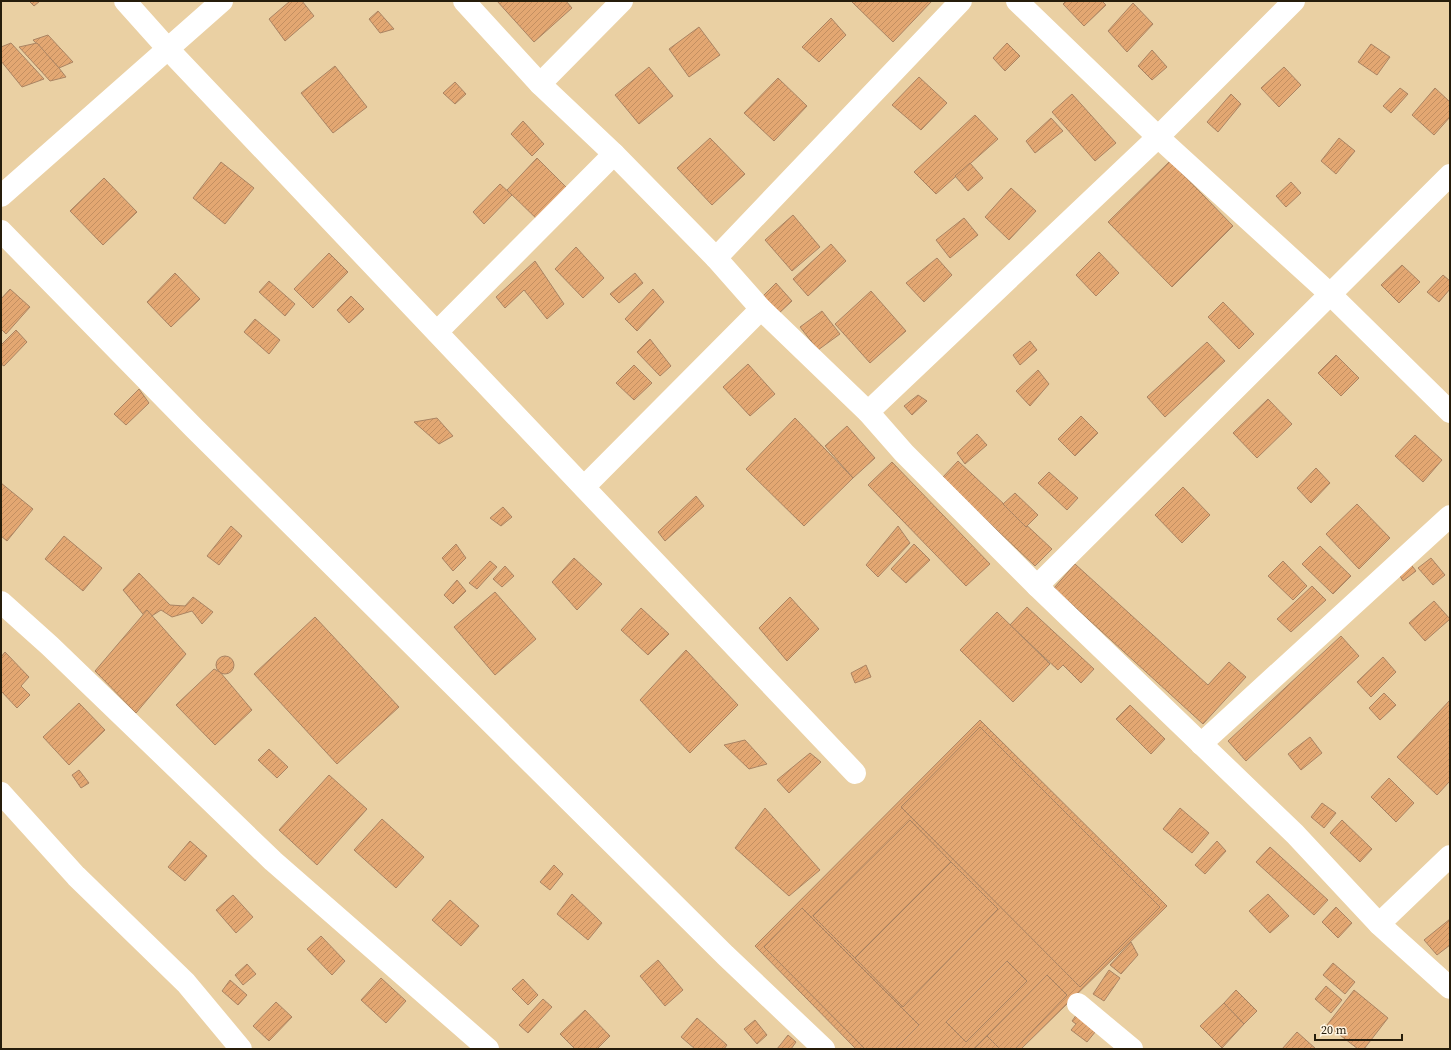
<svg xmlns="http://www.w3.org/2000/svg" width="1451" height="1050" font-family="'Source Serif 4',serif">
  <defs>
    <pattern id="building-hatch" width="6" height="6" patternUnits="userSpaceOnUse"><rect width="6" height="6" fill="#e3a772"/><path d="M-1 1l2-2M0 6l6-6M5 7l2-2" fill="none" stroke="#c38f61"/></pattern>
  </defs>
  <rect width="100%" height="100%" fill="#ead0a3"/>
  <!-- building -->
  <g fill="url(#building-hatch)" stroke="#aa8463">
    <path d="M29 1H40L34 6Z"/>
    <path d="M290 1H302L314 16 285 41 269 19Z"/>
    <path d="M497 1H566L572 8 534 42Z"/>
    <path d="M851 1H932L893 42Z"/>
    <path d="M1066 1H1102L1106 5 1084 26 1063 4Z"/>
    <path d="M1133 3 1153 24 1127 52 1108 31Z"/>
    <path d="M378 11 394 29 380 33 369 19Z"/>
    <path d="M831 18 846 35 819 62 802 47Z"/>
    <path d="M699 27 720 55 689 77 669 49Z"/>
    <path d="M48 35 73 62 59 68 33 40Z"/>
    <path d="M11 43 44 79 22 87 1 61V47Z"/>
    <path d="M37 43 59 68 66 77 50 81 19 47Z"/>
    <path d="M1007 43 1020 56 1005 71 993 58Z"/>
    <path d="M1371 44 1390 57 1377 75 1358 62Z"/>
    <path d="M1152 50 1167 67 1152 80 1138 66Z"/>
    <path d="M335 66 367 107 333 133 301 93Z"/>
    <path d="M649 67 673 96 639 124 615 95Z"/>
    <path d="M1284 67 1301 85 1279 107 1261 88Z"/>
    <path d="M919 77 947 103 921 130 892 105Z"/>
    <path d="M778 78 807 106 774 141 744 113Z"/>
    <path d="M455 82 466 94 455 104 443 93Z"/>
    <path d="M1400 88 1408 94 1391 113 1383 106Z"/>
    <path d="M1435 88 1450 102V117L1434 135 1412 115Z"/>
    <path d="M1072 94 1116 143 1095 161 1052 112Z"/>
    <path d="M1231 94 1241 104 1218 132 1207 122Z"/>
    <path d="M975 115 998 139 936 194 914 172Z"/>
    <path d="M1051 118 1063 131 1035 153 1026 141Z"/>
    <path d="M523 121 544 144 532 156 511 134Z"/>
    <path d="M710 138 745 174 712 205 677 168Z"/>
    <path d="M1339 138 1355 151 1336 174 1321 161Z"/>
    <path d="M537 158 573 194 543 225 507 190Z"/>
    <path d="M1170 161 1233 226 1172 287 1108 222Z"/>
    <path d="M221 162 254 188 225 224 193 198Z"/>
    <path d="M970 163 983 178 968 191 955 176Z"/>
    <path d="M104 178 137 212 103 245 70 211Z"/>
    <path d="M1291 182 1301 193 1286 207 1276 196Z"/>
    <path d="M500 184 512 195 484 224 473 212Z"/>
    <path d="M1011 188 1036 211 1009 240 985 217Z"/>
    <path d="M793 215 820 247 792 271 765 240Z"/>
    <path d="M964 218 978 235 950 258 936 240Z"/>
    <path d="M831 244 846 261 808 296 793 279Z"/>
    <path d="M576 247 604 278 583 298 555 269Z"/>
    <path d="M1099 252 1119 273 1096 296 1076 275Z"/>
    <path d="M329 253 348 272 313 308 294 289Z"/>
    <path d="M937 258 952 275 924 302 906 283Z"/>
    <path d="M535 261 564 304 547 319 524 290 505 308 496 297Z"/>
    <path d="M1402 265 1420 282 1399 303 1381 285Z"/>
    <path d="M175 273 200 299 171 327 147 302Z"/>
    <path d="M635 273 643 283 619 303 610 294Z"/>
    <path d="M1443 275 1450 281V289L1439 302 1427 292Z"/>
    <path d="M269 281 295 304 285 316 259 292Z"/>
    <path d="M776 283 792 301 776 316 760 299Z"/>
    <path d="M10 289 30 307 6 334 1 329V299Z"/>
    <path d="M653 289 664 302 637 331 625 319Z"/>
    <path d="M871 291 906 331 870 363 835 324Z"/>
    <path d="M351 296 364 309 349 323 337 310Z"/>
    <path d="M1223 302 1254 334 1239 349 1208 317Z"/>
    <path d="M822 311 840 334 818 350 800 327Z"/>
    <path d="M255 319 280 340 269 354 244 332Z"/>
    <path d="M16 330 27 342 4 366 1 364V345Z"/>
    <path d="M650 339 671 366 660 376 637 352Z"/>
    <path d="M1030 341 1037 350 1020 365 1013 355Z"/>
    <path d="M1207 342 1225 361 1165 417 1147 397Z"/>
    <path d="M1336 355 1359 378 1341 396 1318 373Z"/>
    <path d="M748 364 775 394 750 416 723 387Z"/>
    <path d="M634 365 652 383 634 400 616 383Z"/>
    <path d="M1038 370 1049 384 1030 406 1016 391Z"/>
    <path d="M139 389 149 403 126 425 114 414Z"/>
    <path d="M918 395 927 401 912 415 904 406Z"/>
    <path d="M1268 399 1292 424 1257 458 1233 433Z"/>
    <path d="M1081 416 1098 433 1075 456 1058 439Z"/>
    <path d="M437 418 453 436 439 444 414 422Z"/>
    <path d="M795 418 853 478 804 526 746 469Z"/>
    <path d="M847 426 875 458 853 478 825 446Z"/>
    <path d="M977 434 987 445 965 464 957 453Z"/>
    <path d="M1415 435 1442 460 1423 482 1395 456Z"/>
    <path d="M958 461 1052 549 1035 566 942 478Z"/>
    <path d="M892 462 990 564 966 586 868 485Z"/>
    <path d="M1316 468 1330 483 1311 503 1297 488Z"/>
    <path d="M1049 472 1078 498 1067 510 1038 483Z"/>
    <path d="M1 483 33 509 7 541 1 536Z"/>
    <path d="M1183 487 1210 515 1182 543 1155 515Z"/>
    <path d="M1015 493 1038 515 1026 527 1003 504Z"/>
    <path d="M696 496 704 506 665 541 658 532Z"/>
    <path d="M1357 504 1390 538 1359 569 1326 534Z"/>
    <path d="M503 507 512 517 501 526 490 518Z"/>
    <path d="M231 526 242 536 219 565 207 556Z"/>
    <path d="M898 526 910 543 878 577 866 565Z"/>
    <path d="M64 536 102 568 83 591 45 559Z"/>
    <path d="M456 544 466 558 453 571 442 558Z"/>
    <path d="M914 544 930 560 906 583 891 569Z"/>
    <path d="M1320 546 1351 576 1333 594 1302 564Z"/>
    <path d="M574 558 602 584 577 610 552 582Z"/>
    <path d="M1431 558 1445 575 1433 585 1418 568Z"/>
    <path d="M490 561 497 567 477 589 469 583Z"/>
    <path d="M1283 561 1307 586 1293 600 1268 576Z"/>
    <path d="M1409 562 1416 571 1403 581 1397 571Z"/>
    <path d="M1075 564 1208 685 1229 662 1246 677 1203 724 1054 588Z"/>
    <path d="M505 566 514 576 502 587 493 579Z"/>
    <path d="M139 573 170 605 185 606 193 597 213 612 202 624 192 611 172 617 161 610 147 619 123 590Z"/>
    <path d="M457 580 466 591 453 604 444 595Z"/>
    <path d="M1312 586 1326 600 1291 632 1277 619Z"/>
    <path d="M495 592 536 639 495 675 454 627Z"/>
    <path d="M790 597 819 629 787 661 759 628Z"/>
    <path d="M1434 601 1450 619 1425 641 1409 623Z"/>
    <path d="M1027 607 1094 669 1081 683 1063 665 1058 670 1010 625Z"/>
    <path d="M641 608 669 634 648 655 621 630Z"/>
    <path d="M147 610 186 654 136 713 95 671Z"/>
    <path d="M997 612 1050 664 1013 702 960 650Z"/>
    <path d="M315 617 399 707 337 764 254 674Z"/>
    <path d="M1341 636 1359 656 1246 761 1228 741Z"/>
    <path d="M686 650 738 705 690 753 640 700Z"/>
    <path d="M5 652 29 677 21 686 30 695 17 708 1 691V657Z"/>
    <circle cx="225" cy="665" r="9"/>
    <path d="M1383 657 1396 672 1371 697 1357 682Z"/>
    <path d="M866 665 871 677 855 683 851 673Z"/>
    <path d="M214 669 220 672 252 710 215 745 176 705Z"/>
    <path d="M1384 693 1396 705 1380 720 1369 708Z"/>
    <path d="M1450 700V781L1437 795 1397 757Z"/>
    <path d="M79 703 105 730 69 765 43 737Z"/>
    <path d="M1130 705 1165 739 1151 754 1116 719Z"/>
    <path d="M980 720 1167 906 1021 1049H856L755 946Z"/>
    <path d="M980 727 1160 907 1080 987 901 807Z"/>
    <path d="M1310 737 1322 753 1301 770 1288 754Z"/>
    <path d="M745 740 767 764 749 769 724 745Z"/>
    <path d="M269 749 288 767 277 778 258 760Z"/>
    <path d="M810 753 821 762 789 793 777 780Z"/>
    <path d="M79 770 89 783 81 788 72 775Z"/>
    <path d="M329 775 367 809 317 865 279 830Z"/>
    <path d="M1389 778 1414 803 1396 822 1371 797Z"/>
    <path d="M1322 803 1336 813 1324 828 1311 817Z"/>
    <path d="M765 808 820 870 789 896 735 848Z"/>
    <path d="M1180 808 1209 833 1192 853 1163 829Z"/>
    <path d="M382 819 424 857 396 888 354 850Z"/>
    <path d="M910 820 951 862 855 958 813 916Z"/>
    <path d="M1342 820 1372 849 1360 862 1330 833Z"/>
    <path d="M190 841 207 856 185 881 168 867Z"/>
    <path d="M1217 841 1226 851 1205 874 1195 865Z"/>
    <path d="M1270 847 1328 900 1314 915 1256 862Z"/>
    <path d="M951 862 998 909 903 1007 855 958Z"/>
    <path d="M554 865 563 874 550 890 540 882Z"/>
    <path d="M572 894 602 923 588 940 557 914Z"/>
    <path d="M1268 894 1289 916 1270 933 1249 911Z"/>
    <path d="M233 895 253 917 236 933 216 910Z"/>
    <path d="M450 900 479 926 461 946 432 920Z"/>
    <path d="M1336 907 1352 923 1338 938 1322 922Z"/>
    <path d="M802 908 919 1025 895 1049H865L764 947Z"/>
    <path d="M1450 919V945L1437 955 1424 940Z"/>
    <path d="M321 936 345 961 332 975 307 949Z"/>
    <path d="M1131 942 1138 955 1121 974 1110 965Z"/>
    <path d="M658 960 683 990 665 1006 640 976Z"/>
    <path d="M1007 961 1027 981 966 1042 946 1022Z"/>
    <path d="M1333 963 1355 982 1345 994 1323 975Z"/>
    <path d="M247 964 256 974 243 985 235 975Z"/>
    <path d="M1109 970 1120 978 1104 1001 1093 994Z"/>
    <path d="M1047 975 1067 995 1015 1049H1000L987 1036Z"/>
    <path d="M381 978 406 1001 386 1023 361 1000Z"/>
    <path d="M523 979 538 995 528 1005 512 989Z"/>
    <path d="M230 980 247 995 238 1005 222 991Z"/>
    <path d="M1326 986 1342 1000 1331 1013 1315 999Z"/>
    <path d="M1236 990 1257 1011 1244 1024 1224 1003Z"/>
    <path d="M1354 990 1388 1018 1364 1049H1358L1327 1025Z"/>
    <path d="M543 999 552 1007 528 1033 519 1025Z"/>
    <path d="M276 1002 292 1017 269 1041 253 1026Z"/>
    <path d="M1224 1003 1244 1024 1222 1048 1200 1026Z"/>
    <path d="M585 1010 610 1036 597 1049H575L560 1034Z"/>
    <path d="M1080 1010 1100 1026 1087 1042 1071 1030 1076 1024 1072 1021Z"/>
    <path d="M697 1018 727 1045 724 1049H695L681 1037Z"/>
    <path d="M755 1020 767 1035 757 1044 744 1029Z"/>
    <path d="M1297 1032 1316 1049H1282Z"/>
    <path d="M788 1035 796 1042 791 1049H777Z"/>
    <path d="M987 1036 1000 1049H974Z"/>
  </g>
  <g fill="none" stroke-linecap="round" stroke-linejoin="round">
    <!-- minor -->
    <g stroke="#fff" stroke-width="22">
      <path d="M125 1 168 49 855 773"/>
      <path d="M464 1 540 84 614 154 716 258 761 309 868 412 904 453 1037 586 1295 834 1379 924 1450 988"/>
      <path d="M1017 1 1158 137 1330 294 1450 412"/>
      <path d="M540 84 622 1"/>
      <path d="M1 196 222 1"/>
      <path d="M1 231 194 428 725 955 824 1049"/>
      <path d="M716 258 961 1"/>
      <path d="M437 332 614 154"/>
      <path d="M868 412 1158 137 1294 1"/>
      <path d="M584 487 761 309"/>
      <path d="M1037 586 1450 175"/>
      <path d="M1 602 50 646 273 861 488 1049"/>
      <path d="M1201 744 1450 516"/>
      <path d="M1 793 76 876 186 983 241 1049"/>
      <path d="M1379 924 1450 856"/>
      <path d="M1078 1004 1132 1049"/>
    </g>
  </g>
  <!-- border -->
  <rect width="1451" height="1050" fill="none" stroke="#261d0b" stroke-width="4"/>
  <!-- scale -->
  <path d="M1315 1034v6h87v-6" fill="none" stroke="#261d0b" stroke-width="2"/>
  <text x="1321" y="1034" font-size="12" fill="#261d0b" stroke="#fef4e1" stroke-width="3" paint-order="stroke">20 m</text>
</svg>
